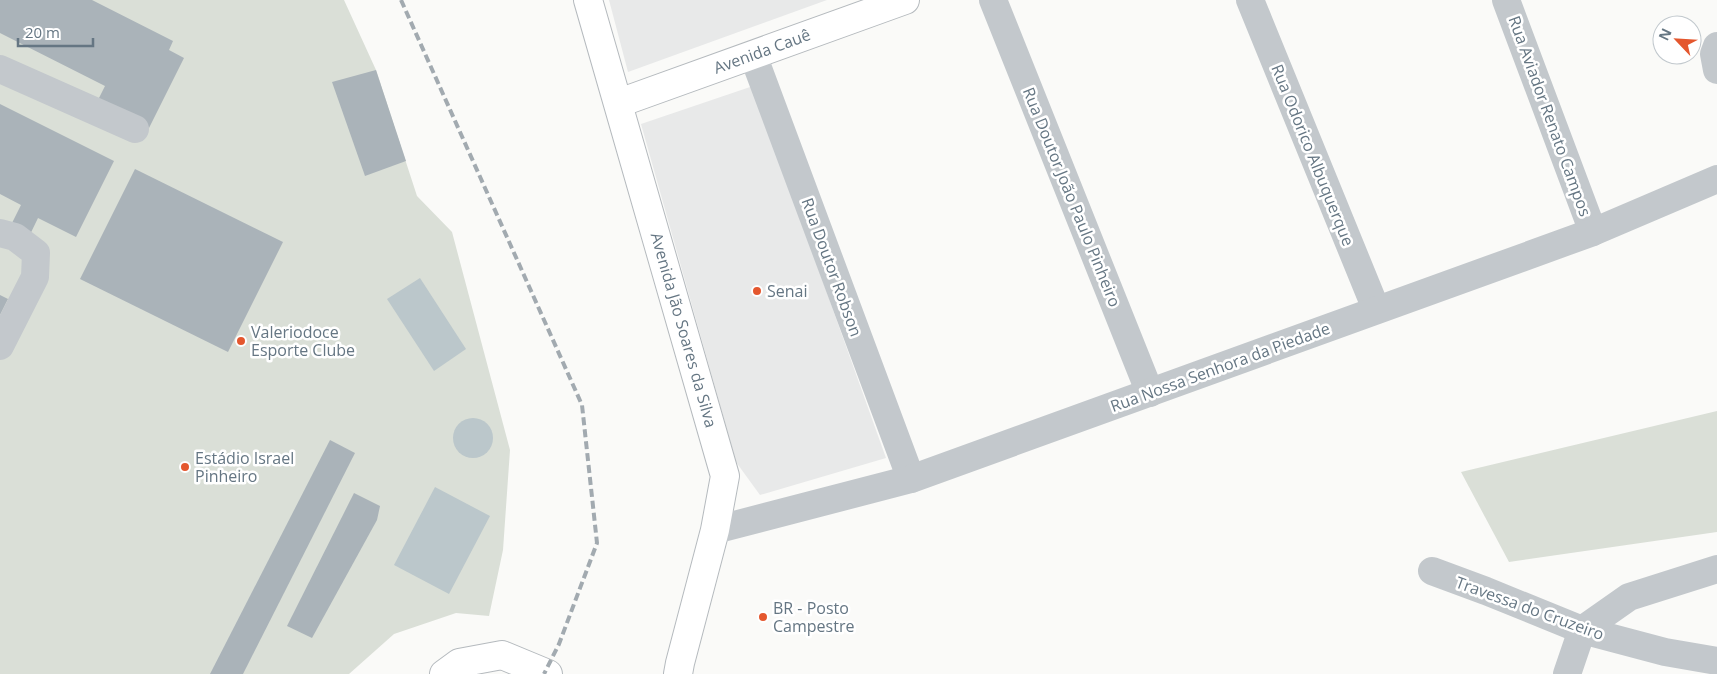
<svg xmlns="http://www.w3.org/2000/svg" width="1717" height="674" font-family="'Open Sans',sans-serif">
  <rect width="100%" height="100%" fill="#fafaf8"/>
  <!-- built -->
  <g fill="#e8e9e9">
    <path d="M609 0H827L628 72Z"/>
    <path d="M753 86 886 458 760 495 736 462 641 124Z"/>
  </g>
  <!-- green -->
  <g fill="#dadfd7">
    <path d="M0 0H344L376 70 417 196 452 232 510 450 503 550 489 616 456 613 394 634 349 674H0Z"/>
    <path d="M1717 411V532L1509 562 1461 472Z"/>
  </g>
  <!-- water -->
  <g fill="#bbc7cb">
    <path d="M420 278 466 349 434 371 387 299Z"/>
    <circle cx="473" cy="438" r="20"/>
    <path d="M435 487 490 516 449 594 394 565Z"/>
  </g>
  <!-- building -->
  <g fill="#aab3b9">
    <path d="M0 0H92L173 41 169 50 184 58 149 128 97 102 105 86 0 33Z"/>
    <path d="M376 70 406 161 365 176 332 82Z"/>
    <path d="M0 104 114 161 76 237 38 218 22 251 3 241 21 205 0 194Z"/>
    <path d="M135 169 283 242 228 352 80 279Z"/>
    <path d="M0 295 8 299 0 315Z"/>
    <path d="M330 440 355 453 243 674H210Z"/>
    <path d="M354 493 380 506 377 520 312 638 287 626Z"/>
  </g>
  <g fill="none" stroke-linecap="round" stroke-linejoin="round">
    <defs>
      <g id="major">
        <path d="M588 0 725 476 715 530 680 663 678 674"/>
        <path d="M619 103 905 0"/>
        <path d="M444 674 459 663 502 655 548 674"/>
      </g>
    </defs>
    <!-- major casing -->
    <use href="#major" stroke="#b5babe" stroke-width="30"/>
    <!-- minor -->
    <g stroke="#c3c8cc" stroke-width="28">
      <path d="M993 0 1150 393"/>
      <path d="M1250 0 1376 309"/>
      <path d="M1506 0 1593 232"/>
      <path d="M1717 46 1714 54 1717 70"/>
      <path d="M753 55 911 479"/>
      <path d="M0 69 135 129"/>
      <path d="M0 233 15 237 36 253 35 277 0 346"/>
      <path d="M715 530 911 479 1593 232 1717 179"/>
      <path d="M1432 571 1486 591 1582 630 1665 652 1717 661"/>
      <path d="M1567 674 1582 630 1629 597 1717 569"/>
    </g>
    <!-- major -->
    <use href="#major" stroke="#fff" stroke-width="28"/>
    <!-- rail -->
    <path stroke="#a2aab0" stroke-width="4" stroke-dasharray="8 4" stroke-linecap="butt" d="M401 0 582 405 597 543 559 644 544 674"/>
  </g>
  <!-- markers -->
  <g fill="#e4572e" stroke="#fff" stroke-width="2">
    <circle cx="757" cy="291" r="5"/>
    <circle cx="241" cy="341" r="5"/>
    <circle cx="185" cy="467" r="5"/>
    <circle cx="763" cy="617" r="5"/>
  </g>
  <g text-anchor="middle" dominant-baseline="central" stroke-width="5" stroke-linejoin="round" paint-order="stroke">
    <!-- street labels -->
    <g font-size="16" fill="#657683" stroke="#fff">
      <text transform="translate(762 51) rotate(-20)">Avenida Cauê</text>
      <text transform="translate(1550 116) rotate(70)">Rua Aviador Renato Campos</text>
      <text transform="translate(1313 155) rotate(68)">Rua Odorico Albuquerque</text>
      <text transform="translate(1072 197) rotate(68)">Rua Doutor João Paulo Pinheiro</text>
      <text transform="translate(832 267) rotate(70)">Rua Doutor Robson</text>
      <text transform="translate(684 330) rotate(74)">Avenida Jão Soares da Silva</text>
      <text transform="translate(1220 367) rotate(-20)">Rua Nossa Senhora da Piedade</text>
      <text transform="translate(1530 608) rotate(20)">Travessa do Cruzeiro</text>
    </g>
    <!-- poi labels -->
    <g font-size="16" fill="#657683" stroke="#fff" text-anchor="start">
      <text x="767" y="291">Senai</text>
      <text x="251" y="332">Valeriodoce<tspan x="251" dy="18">Esporte Clube</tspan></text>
      <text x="195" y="458">Estádio Israel<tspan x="195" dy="18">Pinheiro</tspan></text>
      <text x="773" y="608">BR - Posto<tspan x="773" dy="18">Campestre</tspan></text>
    </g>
  </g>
  <!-- north arrow -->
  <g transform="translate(1677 40) rotate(295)"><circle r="24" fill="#ffffff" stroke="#c1c8cd"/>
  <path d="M0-4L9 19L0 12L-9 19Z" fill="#e4572e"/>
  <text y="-8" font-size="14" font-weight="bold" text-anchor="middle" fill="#657683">N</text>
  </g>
  <!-- scale -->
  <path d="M18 38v8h75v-8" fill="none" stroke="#657683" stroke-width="2.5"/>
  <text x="25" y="38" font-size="15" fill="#657683" stroke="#ffffff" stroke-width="4" paint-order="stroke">20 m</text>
</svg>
